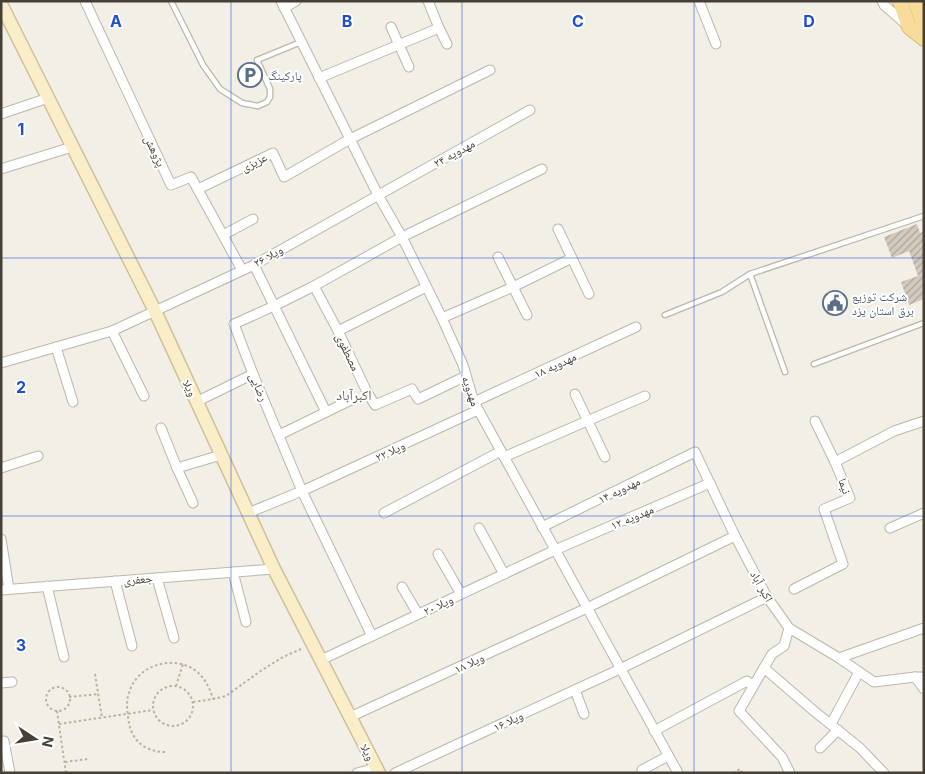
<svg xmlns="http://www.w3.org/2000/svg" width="925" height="774" font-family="Inter,'Noto Naskh Arabic',sans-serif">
  <defs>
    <pattern id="building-hatch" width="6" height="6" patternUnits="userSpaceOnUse" patternTransform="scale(1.25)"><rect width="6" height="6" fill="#d3cabd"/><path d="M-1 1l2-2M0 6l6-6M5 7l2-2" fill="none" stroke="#ada59a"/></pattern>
  </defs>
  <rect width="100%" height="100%" fill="#f2efe7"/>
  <!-- building -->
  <path fill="url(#building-hatch)" d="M917 224 920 233 924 231V299L909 305 901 282 918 276 909 251 892 258 884 237Z"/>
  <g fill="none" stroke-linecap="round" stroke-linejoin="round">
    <defs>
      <g id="lane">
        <path d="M171 1 203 65 220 89 242 103 258 106 267 102 270 97V89L257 60 301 42"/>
        <path d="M750 274 785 372"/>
        <path d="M665 315 722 292 750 274 924 216"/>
        <path d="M814 364 924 323"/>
      </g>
      <g id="street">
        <path d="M85 1 171 185 191 177 242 270"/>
        <path d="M281 1 378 195 402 237 442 318 463 365 474 402 678 773"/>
        <path d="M699 1 716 44"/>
        <path d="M882 1 884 5 907 25"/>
        <path d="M284 8 296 1"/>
        <path d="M391 27 409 67"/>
        <path d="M439 28 447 44"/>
        <path d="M319 78 439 28 428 1"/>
        <path d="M1 114 48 98"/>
        <path d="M1 169 72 147"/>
        <path d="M198 189 273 153 284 177 350 139 490 70"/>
        <path d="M558 229 589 294"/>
        <path d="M223 235 253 219"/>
        <path d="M498 257 527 315"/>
        <path d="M254 265 326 412"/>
        <path d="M314 286 338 331 367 392 375 405 412 389 418 399 466 376"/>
        <path d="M442 318 513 287 572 258"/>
        <path d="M112 331 144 396"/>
        <path d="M338 331 426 287"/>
        <path d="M56 347 73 402"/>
        <path d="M1 363 112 331 254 265 530 110"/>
        <path d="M575 394 605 457"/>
        <path d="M196 402 253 374"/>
        <path d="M474 402 636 327"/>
        <path d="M815 421 835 462"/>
        <path d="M161 428 177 468 193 503"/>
        <path d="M279 435 351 400"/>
        <path d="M504 457 645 396"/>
        <path d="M1 468 38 456"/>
        <path d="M177 468 221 455"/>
        <path d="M248 513 302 491 478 410"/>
        <path d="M384 513 501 451"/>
        <path d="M542 527 695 452 735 536 767 597 789 628 839 658 874 682 915 677H924"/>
        <path d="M479 528 504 574"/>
        <path d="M890 528 924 513"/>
        <path d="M1 539 9 589"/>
        <path d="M438 554 461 594"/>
        <path d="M233 572 246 622"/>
        <path d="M157 578 174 638"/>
        <path d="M115 581 132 646"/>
        <path d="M47 586 64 657"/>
        <path d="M402 587 418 614"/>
        <path d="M794 589 843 564 824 509 850 498 835 462 894 431 924 421"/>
        <path d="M1 590 274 569"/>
        <path d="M789 628 784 646 772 654 739 711 782 757 790 773"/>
        <path d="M372 636 302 491 253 374 234 324 274 306 314 286 402 237 542 169"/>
        <path d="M839 658 924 628"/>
        <path d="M321 660 555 550 710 483"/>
        <path d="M764 668 814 711 860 748 884 773"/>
        <path d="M915 677 924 689"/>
        <path d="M1 683 12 682"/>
        <path d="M575 690 584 714"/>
        <path d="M350 717 587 608 735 536"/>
        <path d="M831 724 859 672"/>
        <path d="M654 731 747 681 753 686"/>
        <path d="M4 741 10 773"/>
        <path d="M820 748 838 730"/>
        <path d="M642 770 668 756"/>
        <path d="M357 773 376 768"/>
        <path d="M395 773 620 669 767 597"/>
      </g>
      <path id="secondary" d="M1 4 155 311 274 569 379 773"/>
      <g id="primary">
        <path d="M900 1 909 27 924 39"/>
        <path d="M915 1 924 26"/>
      </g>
    </defs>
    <!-- lane casing -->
    <use href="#lane" stroke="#bdb6aa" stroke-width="7"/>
    <!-- street casing -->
    <use href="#street" stroke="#bdb6aa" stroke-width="11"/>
    <!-- secondary casing -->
    <use href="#secondary" stroke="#cfc199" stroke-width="15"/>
    <!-- primary casing -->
    <use href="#primary" stroke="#dbb96c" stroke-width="16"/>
    <!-- path -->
    <g stroke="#beb29c" stroke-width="2" stroke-dasharray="2.5 2.5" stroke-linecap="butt">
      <path d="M95 674 102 718"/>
      <path d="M176 686 183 664"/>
      <circle cx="173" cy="706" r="20"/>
      <circle cx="58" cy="699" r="12"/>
      <path d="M69 697 98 694"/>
      <path d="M193 702 213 699 226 696 262 670 283 657 301 649"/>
      <path d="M57 711 66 773"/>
      <path d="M59 724 153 710"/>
      <path d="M165 752C159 752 153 751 147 748 134 742 129 729 128 716 127 708 126 701 129 693 135 671 159 659 181 664 199 668 208 682 213 699"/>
      <path d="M65 762 88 759"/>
      <path d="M733 773 740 769 742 773"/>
    </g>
    <!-- lane -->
    <use href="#lane" stroke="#fff" stroke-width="4.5"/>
    <!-- street -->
    <use href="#street" stroke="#fff" stroke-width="9"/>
    <!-- secondary -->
    <use href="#secondary" stroke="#faeec8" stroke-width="12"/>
    <!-- primary -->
    <use href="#primary" stroke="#f7dc9b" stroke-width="14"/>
  </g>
  <!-- grid -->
  <path fill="none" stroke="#1d4ed8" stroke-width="1" stroke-opacity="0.55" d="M231 1V773M462 1V773M694 1V773M1 258H924M1 516H924"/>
  <!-- icons -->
  <defs>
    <symbol id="parking-ring" viewBox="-11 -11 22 22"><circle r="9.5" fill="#fff" stroke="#5c6f8a" stroke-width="1.5"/><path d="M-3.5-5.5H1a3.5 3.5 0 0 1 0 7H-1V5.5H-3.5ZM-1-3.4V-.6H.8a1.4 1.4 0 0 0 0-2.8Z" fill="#5c6f8a"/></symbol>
    <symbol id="civic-ring" viewBox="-11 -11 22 22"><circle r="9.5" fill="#fff" stroke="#5c6f8a" stroke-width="1.5"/><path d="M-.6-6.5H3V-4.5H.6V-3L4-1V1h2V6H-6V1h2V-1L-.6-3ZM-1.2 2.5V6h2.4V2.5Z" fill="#5c6f8a"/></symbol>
  </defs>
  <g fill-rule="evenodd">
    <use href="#parking-ring" x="236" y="61" width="28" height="28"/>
    <use href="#civic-ring" x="821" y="289" width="28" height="28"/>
  </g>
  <g text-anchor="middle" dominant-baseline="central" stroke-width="4" stroke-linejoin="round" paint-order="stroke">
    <!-- service labels -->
    <g font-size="12" fill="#4e5e75" stroke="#fff" text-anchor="start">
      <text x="268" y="75">پارکینگ</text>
      <text x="852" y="296">شرکت توزیع<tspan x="852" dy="14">برق استان یزد</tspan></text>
    </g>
    <!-- street labels -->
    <g font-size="12" fill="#453f36" stroke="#fff">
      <text transform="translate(155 151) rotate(65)">پژوهش</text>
      <text transform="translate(454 153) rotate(-29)">مهدویه ۲۴</text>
      <text transform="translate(254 162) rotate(-26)">عزیزی</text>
      <text transform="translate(268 256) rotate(-29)">ویلا ۲۶</text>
      <text transform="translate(348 352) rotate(64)">مصطفوی</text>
      <text transform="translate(555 365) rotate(-25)">مهدویه ۱۸</text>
      <text transform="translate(259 387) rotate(67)">رضایی</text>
      <text transform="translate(190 388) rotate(65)">ویلا</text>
      <text transform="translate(471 391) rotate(71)">مهدویه</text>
      <text transform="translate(390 451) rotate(-25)">ویلا ۲۲</text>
      <text transform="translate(845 486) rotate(71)">نیما</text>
      <text transform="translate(619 490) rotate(-26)">مهدویه ۱۴</text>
      <text transform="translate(632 517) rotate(-23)">مهدویه ۱۲</text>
      <text transform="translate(138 579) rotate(-5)">جعفری</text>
      <text transform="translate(762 586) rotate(60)">اکبر آباد</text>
      <text transform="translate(438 605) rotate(-25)">ویلا ۲۰</text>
      <text transform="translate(469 663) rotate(-25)">ویلا ۱۸</text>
      <text transform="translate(508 721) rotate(-25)">ویلا ۱۶</text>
      <text transform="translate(368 752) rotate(63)">ویلا</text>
    </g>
    <!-- neighbourhood labels -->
    <g font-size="14" fill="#675d4e" stroke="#fff">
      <text x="354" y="394">اکبرآباد</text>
    </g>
  </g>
  <g font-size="16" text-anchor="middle" font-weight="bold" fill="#1d4ed8" stroke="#fff" stroke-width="4" stroke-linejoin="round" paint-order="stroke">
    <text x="116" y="27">A</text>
    <text x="347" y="27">B</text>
    <text x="578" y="27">C</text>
    <text x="809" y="27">D</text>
    <text x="21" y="135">1</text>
    <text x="21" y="393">2</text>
    <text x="21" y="651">3</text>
  </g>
  <!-- border -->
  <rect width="925" height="774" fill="none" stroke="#453f36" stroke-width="5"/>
  <!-- north arrow -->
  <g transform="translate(35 739) rotate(102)" stroke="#ffffff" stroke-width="4" paint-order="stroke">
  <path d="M0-4L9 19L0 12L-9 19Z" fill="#453f36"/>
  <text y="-8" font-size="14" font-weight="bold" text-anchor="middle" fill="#453f36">N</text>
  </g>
</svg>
